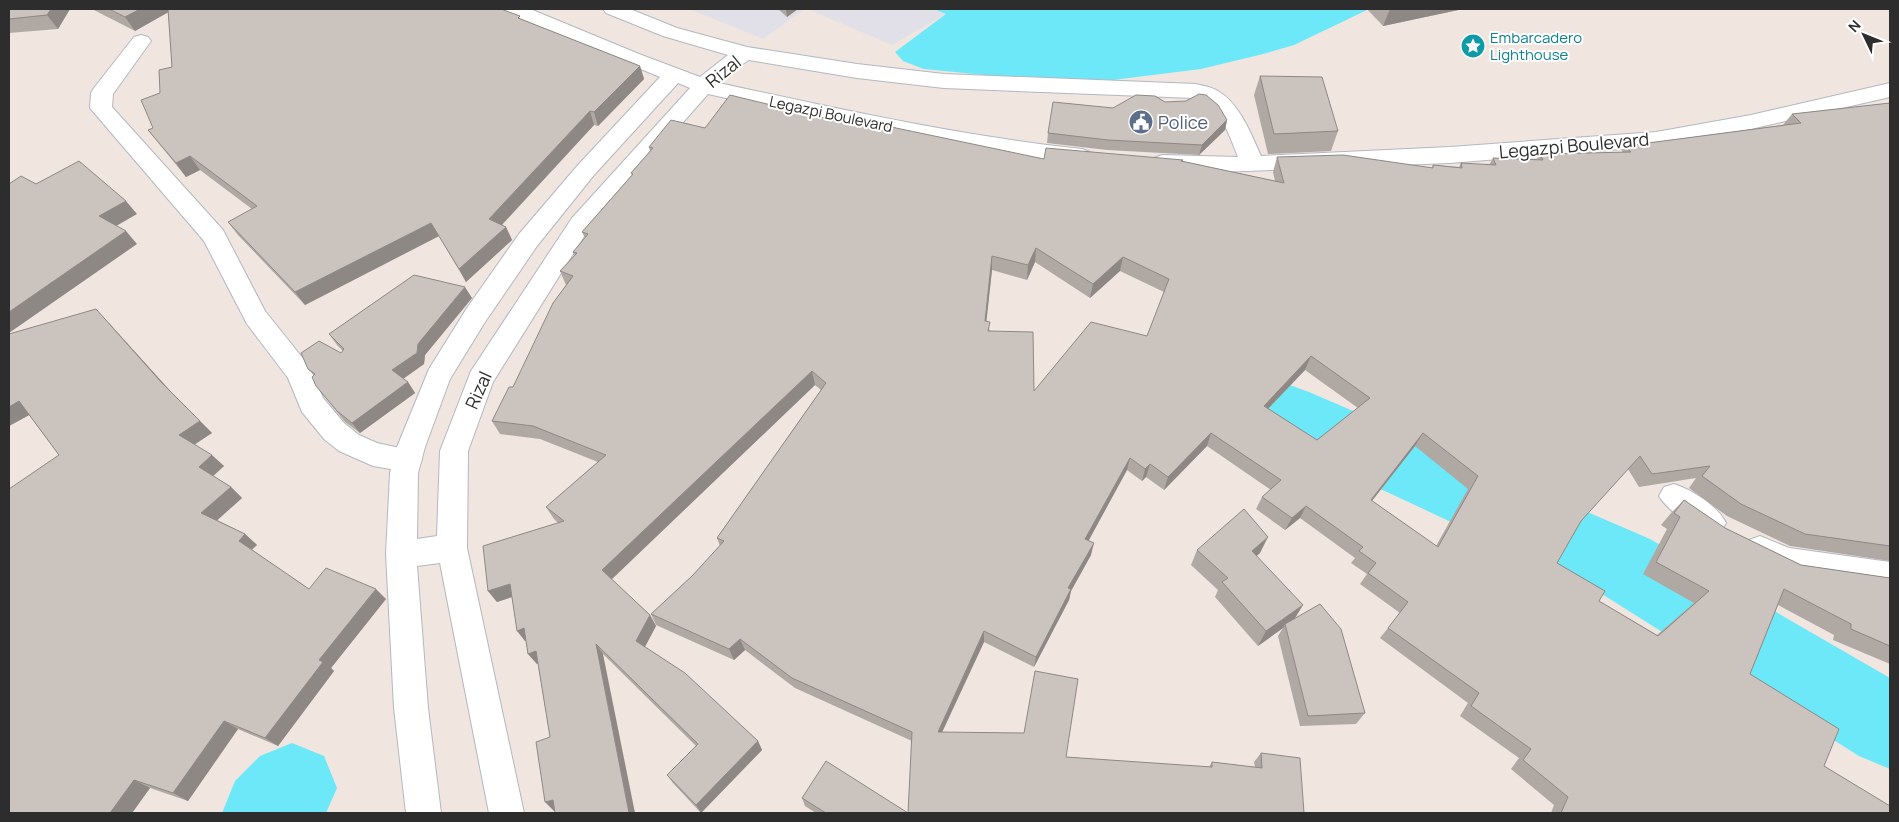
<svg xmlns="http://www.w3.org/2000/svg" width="1899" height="822" font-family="Manrope,sans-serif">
  <rect width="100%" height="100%" fill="#f0e6df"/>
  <!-- industrial -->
  <g fill="#e1e0e8">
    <path d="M689 9H805L763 39Z"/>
    <path d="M807 9H934L946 14 892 45Z"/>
  </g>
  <!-- water -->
  <path fill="#6ce8f8" d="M934 9H1366L1367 10 1294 45 1263 54 1201 69 1113 80 995 76 924 69 903 61 895 52 946 14Z"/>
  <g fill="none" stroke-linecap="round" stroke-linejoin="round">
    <!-- river -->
    <g fill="#6ce8f8" fill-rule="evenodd">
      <path d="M1284 383 1309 392 1650 539 1890 678V769L1859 756 1594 589 1259 432 1248 412 1259 392Z"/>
      <path d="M292 743 324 756 337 788 326 813H222L235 781 260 756Z"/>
    </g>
    <defs>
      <g id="street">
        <path d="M141 35 148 37 151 41 113 94 112 107 223 230 265 311 309 366 323 398 344 423 359 435 377 443 418 452 422 460 418 468 408 472 373 466 339 451 324 439 302 412 288 378 247 324 204 241 90 108 91 93 94 88 134 37Z"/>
        <path d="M1674 484C1692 490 1718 506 1726 523L1721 532C1718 533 1713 536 1710 536 1697 534 1665 507 1659 496L1664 487Z"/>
        <path d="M1760 536 1789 548 1890 562V590L1786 575C1771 569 1752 564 1745 549L1749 540Z"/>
      </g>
      <path id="secondary" d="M503 9H530L639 54 700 77 728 55 663 36 606 13 603 9H630L677 28 747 47 857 64 944 74 1196 84C1203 86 1212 87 1218 91 1240 104 1251 134 1261 156L1450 147 1656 132 1751 115 1890 83V97L1751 129 1656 146 1450 163 1194 173 1154 168 1151 163 1154 158 1162 155 1238 157C1229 134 1220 105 1194 98L944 88 857 78 749 60 732 71 719 83C839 109 959 136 1082 149L1090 152 1093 157 1090 162 1082 165 1017 158 870 130 708 94 588 230 493 382 468 451 467 548 524 813H489L440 563 417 566 428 708 441 813H406L394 708 386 554 390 473 397 447 429 369 467 308 519 234 578 165 660 77 506 13ZM678 83 690 88 572 218 471 371 440 451 437 536 417 539 418 473 425 447 450 379 485 322 537 246 594 175Z"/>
    </defs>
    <!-- street casing -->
    <use href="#street" stroke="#b3b7c2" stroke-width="2"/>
    <!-- secondary casing -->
    <use href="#secondary" stroke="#b3b7c2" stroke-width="2"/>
    <!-- street -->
    <use href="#street" fill="#fff" fill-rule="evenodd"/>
    <!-- secondary -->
    <use href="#secondary" fill="#fff" fill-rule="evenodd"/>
  </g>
  <!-- wall -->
  <g fill="#afa8a3" fill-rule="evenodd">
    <path d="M9 9H70L58 29 9 33Z"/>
    <path d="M92 9H501L521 19 640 66 644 79 598 126 594 125 502 225 506 227 512 240 466 282 439 236 305 305 238 235 228 222 252 209 200 170 186 177 148 130 153 128 172 67 168 12 135 31Z"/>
    <path d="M778 9H798L787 17Z"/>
    <path d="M1367 9H1463L1383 26Z"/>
    <path d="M1260 76 1338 131 1331 151 1268 154 1254 95Z"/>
    <path d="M1165 102 1227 120 1225 130 1199 155 1107 150 1047 143 1048 133Z"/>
    <path d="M1890 103V561L1790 546 1727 516 1689 488 1696 478 1639 487 1628 469 1581 521 1557 563 1599 601 1657 635 1694 603 1643 574 1667 529 1661 525 1671 513 1684 500 1725 528 1801 565 1890 578V664L1833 640 1834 635 1778 605 1750 674 1824 766 1890 813H1551L1554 805 1511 769 1519 758 1460 716 1468 703 1380 638 1400 613 1360 584 1367 574 1351 563 1355 558 1300 518 1285 530 1256 509 1262 497 1271 490 1207 446 1164 490 1146 477 1142 481 1127 470 1088 541 1091 555 1071 591 1069 600 1034 667 984 642 942 732 1066 757 1209 767 1212 762 1255 767 1254 762 1261 753 1304 813 912 741 795 688 745 650 734 660 656 625 651 614 692 576 720 546 717 538 821 390 815 385 611 579 650 615 656 626 645 647 758 741 762 750 701 813 673 783 667 775 696 746 603 654 554 811 550 737 538 664H537L528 654 526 641H525L512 597 497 602 488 591 558 523 554 519 546 507 598 462 540 439 500 434 492 421 513 387 566 285 560 271 574 256 573 252 585 238 582 232 632 175 631 173 650 151 649 147 705 128 837 121 1044 159 1183 160 1182 161 1275 181 1273 172 1277 157 1432 168 1433 165 1459 167 1461 163 1489 165 1493 158 1537 159 1540 154 1621 153 1625 146 1783 125 1792 114ZM1035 262 1090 298 1120 271 1164 292 1147 336 1034 391 990 331 986 321 992 270 1027 280ZM1305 370 1358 408 1317 440 1268 409ZM1415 446 1468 489 1436 546 1372 501Z"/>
    <path d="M472 298 425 355 424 364 403 379 408 382 415 393 360 433 345 422 316 386 314 375 308 369 341 353 343 351 337 345 329 334Z"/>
    <path d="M108 322 172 393 212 433 194 444 224 466 213 476 231 487 242 498 217 520 245 534 257 545 252 550 309 589 386 599 331 668 334 671 278 746 238 729 188 801 150 788 132 813H9L59 455 29 415 9 426V334Z"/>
    <path d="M1197 550 1260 553 1256 556 1295 619 1365 713 1356 724 1300 726 1278 636 1283 628 1258 646 1215 597 1218 590 1191 565Z"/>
    <path d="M802 798 908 813H816L805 806Z"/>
  </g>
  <!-- shaded-wall -->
  <g fill="#8e8885">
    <path d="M51 9H70L58 29 47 15Z"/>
    <path d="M140 9H174L135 31 125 17Z"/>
    <path d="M786 9H798L787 17Z"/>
    <path d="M1390 9H1463L1383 26Z"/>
    <path d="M640 66 644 79 598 126 594 112Z"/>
    <path d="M590 111 594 125 495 232 489 219Z"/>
    <path d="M1227 120 1225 130 1199 155 1202 145Z"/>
    <path d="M190 156 200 170 186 177 176 163Z"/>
    <path d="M126 201 137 214 111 229 99 216Z"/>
    <path d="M431 223 439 236 305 305 295 292Z"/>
    <path d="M506 227 512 240 466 282 459 269Z"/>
    <path d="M126 231 137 244 9 333V312Z"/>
    <path d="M1036 248 1035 262 1027 280 1028 265Z"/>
    <path d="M992 256V270L985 335V321Z"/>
    <path d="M1123 257 1120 271 1090 298 1093 284Z"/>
    <path d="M465 287 472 298 425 355 424 364 400 381 392 370 418 344Z"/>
    <path d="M96 309 108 322 174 395 162 383Z"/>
    <path d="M1311 356 1305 370 1258 419 1264 406Z"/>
    <path d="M812 371 815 385 609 582 602 570Z"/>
    <path d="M408 382 415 393 360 433 352 423Z"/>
    <path d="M19 401 33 413 9 426V407Z"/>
    <path d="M200 421 212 433 191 447 179 435Z"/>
    <path d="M1211 433 1207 446 1164 490 1168 477Z"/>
    <path d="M1423 433 1415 446 1363 512 1371 500Z"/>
    <path d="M212 455 224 466 211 478 199 467Z"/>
    <path d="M1130 458 1127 470 1083 551 1085 539Z"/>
    <path d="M1150 464 1146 477 1142 481 1145 469Z"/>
    <path d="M231 487 242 498 213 524 201 513Z"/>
    <path d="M1306 506 1300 518 1285 530 1292 518Z"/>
    <path d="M245 534 257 545 250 551 239 541Z"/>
    <path d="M1268 537 1260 553 1244 567 1252 551Z"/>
    <path d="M1094 543 1091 555 1071 591 1069 600 1034 667 1036 657 1068 588Z"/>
    <path d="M510 584 518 595 497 602 488 591Z"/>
    <path d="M376 589 386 599 331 668 334 671 278 746 265 738 319 660Z"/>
    <path d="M1303 605 1294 620 1285 624 1283 628 1258 646 1266 631Z"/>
    <path d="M650 615 656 626 642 652 636 641Z"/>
    <path d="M524 628 533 639 525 641 517 631Z"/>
    <path d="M984 631V642L938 741V732Z"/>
    <path d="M740 639 745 650 734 660 729 649Z"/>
    <path d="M596 644 603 654 635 813H629Z"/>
    <path d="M536 651 545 661 537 664 528 654Z"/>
    <path d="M224 721 238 729 188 801 173 793Z"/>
    <path d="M758 741 762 750 701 813 696 805Z"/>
    <path d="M134 780 150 788 132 813H110Z"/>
    <path d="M553 800 561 808 554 811 545 802Z"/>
  </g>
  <!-- building -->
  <g fill="#cbc3be" stroke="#8e8885" fill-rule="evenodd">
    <path d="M9 9H51L47 15 9 19Z"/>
    <path d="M109 9H140L125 17Z"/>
    <path d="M168 9H501L520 16 518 18 640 66 594 112 590 111 489 219 506 227 459 269 431 223 295 292 228 222 257 206 190 156 176 163 148 130 153 128 141 100 160 93 159 70 172 67Z"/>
    <path d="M1260 76 1322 77 1338 131 1274 134Z"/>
    <path d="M1199 94 1206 95 1218 105 1227 120 1202 145 1108 140 1048 133 1053 102 1113 108 1136 95 1155 96 1165 102 1186 101Z"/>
    <path d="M730 95 837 121 838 119 874 128 877 124 1044 159 1046 148 1183 160 1181 161 1284 183 1277 157 1343 155 1433 168V165L1462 168 1461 163 1496 165 1493 158 1543 160 1540 154 1631 152 1625 146 1801 123 1792 114 1890 103V546L1805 534 1741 504 1702 476 1710 466 1652 474 1640 456 1581 521 1557 563 1605 591 1599 601 1658 636 1709 591 1656 562 1680 517 1674 513 1684 500 1725 528 1801 565 1890 578V646L1851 629V624L1784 589 1750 674 1839 729 1824 766 1890 806V813H1561L1568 797 1523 760 1531 749 1471 706 1479 693 1388 628 1408 602 1368 573 1376 563 1359 551 1363 547 1306 506 1292 518 1262 497 1281 480 1211 433 1168 477 1150 464 1145 469 1130 458 1085 539 1094 543 1068 588 1071 589 1036 657 984 631 938 732 1024 733 1035 671 1078 679 1066 757 1212 767V762L1262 768 1261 753 1300 758 1304 813H908L912 732 792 678 740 639 729 649 651 614 692 576 724 541 717 538 826 383 812 371 602 570 650 615 636 641 685 673 758 741 696 805 667 775 698 744 596 644 629 813H555L553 800 545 802 536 742 550 737 536 651 528 654 524 628 517 631 510 584 488 591 483 546 564 521 546 507 606 455 533 426 492 421 509 387H513L553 303 573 276 560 271 577 253 573 252 588 234 582 232 633 174 631 173 653 148 649 147 671 120 705 128ZM1036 248 1093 284 1123 257 1169 279 1147 336 1091 322 1034 391 1033 332 988 331 990 322 985 321 992 256 1028 265ZM1311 356 1370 398 1317 440 1264 406ZM1423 433 1478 476 1438 547 1371 500Z"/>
    <path d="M79 161 126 201 99 216 126 231 9 312V184L21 176 36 184Z"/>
    <path d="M414 275 465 287 418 344 417 353 392 370 408 382 352 423 337 411 316 386 312 377 315 374 308 369 301 353 319 341 341 353 344 349 329 334Z"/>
    <path d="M96 309 162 383 200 421 179 435 212 455 199 467 231 487 201 513 245 534 239 541 309 589 326 568 376 589 319 660 323 662 265 738 224 721 173 793 134 780 110 813H9V489L59 455 19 401 9 407V334Z"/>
    <path d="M1244 509 1268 537 1252 551 1303 605 1266 631 1222 582 1228 578 1197 550Z"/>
    <path d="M1320 604 1341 629 1365 713 1308 716 1285 624Z"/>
    <path d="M826 761 908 813H826L802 798Z"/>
  </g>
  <!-- icons -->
  <defs>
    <symbol id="sight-disc" viewBox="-11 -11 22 22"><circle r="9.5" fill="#0f9aa8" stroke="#fff"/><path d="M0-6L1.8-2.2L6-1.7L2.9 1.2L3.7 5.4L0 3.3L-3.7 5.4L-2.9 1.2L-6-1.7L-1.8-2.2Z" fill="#fff"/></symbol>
    <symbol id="civic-disc" viewBox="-11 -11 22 22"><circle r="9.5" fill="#5c6f8a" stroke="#fff"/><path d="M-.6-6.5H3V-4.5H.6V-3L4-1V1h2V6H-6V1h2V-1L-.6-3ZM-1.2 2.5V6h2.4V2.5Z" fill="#fff"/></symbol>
  </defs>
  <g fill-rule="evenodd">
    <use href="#sight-disc" x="1459" y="32" width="28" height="28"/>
    <use href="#civic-disc" x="1127" y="108" width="28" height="28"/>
  </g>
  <g text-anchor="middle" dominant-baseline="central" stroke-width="4" stroke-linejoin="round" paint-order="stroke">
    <!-- far-culture labels -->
    <g font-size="15" fill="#0d838f" stroke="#fff" text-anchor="start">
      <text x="1490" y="37">Embarcadero<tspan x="1490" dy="17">Lighthouse</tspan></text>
    </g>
    <!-- far-street labels -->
    <g font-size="15" fill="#2d2d2d" stroke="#fff">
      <text transform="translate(831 114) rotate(12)">Legazpi Boulevard</text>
    </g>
    <!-- street labels -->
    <g font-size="18" fill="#2d2d2d" stroke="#fff">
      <text transform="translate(723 71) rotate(-39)">Rizal</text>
      <text transform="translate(1574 145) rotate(-5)">Legazpi Boulevard</text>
      <text transform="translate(478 390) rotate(-66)">Rizal</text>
    </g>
    <!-- service labels -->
    <g font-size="18" fill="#4e5e75" stroke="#fff" text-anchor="start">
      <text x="1158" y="122">Police</text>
    </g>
  </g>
  <!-- border -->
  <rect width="1899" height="822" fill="none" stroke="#2d2d2d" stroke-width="20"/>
  <!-- north arrow -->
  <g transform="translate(1864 35) rotate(313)" stroke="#ffffff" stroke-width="4" paint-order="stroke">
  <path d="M0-4L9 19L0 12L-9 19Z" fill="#2d2d2d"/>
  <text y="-8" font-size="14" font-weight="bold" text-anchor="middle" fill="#2d2d2d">N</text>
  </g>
</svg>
